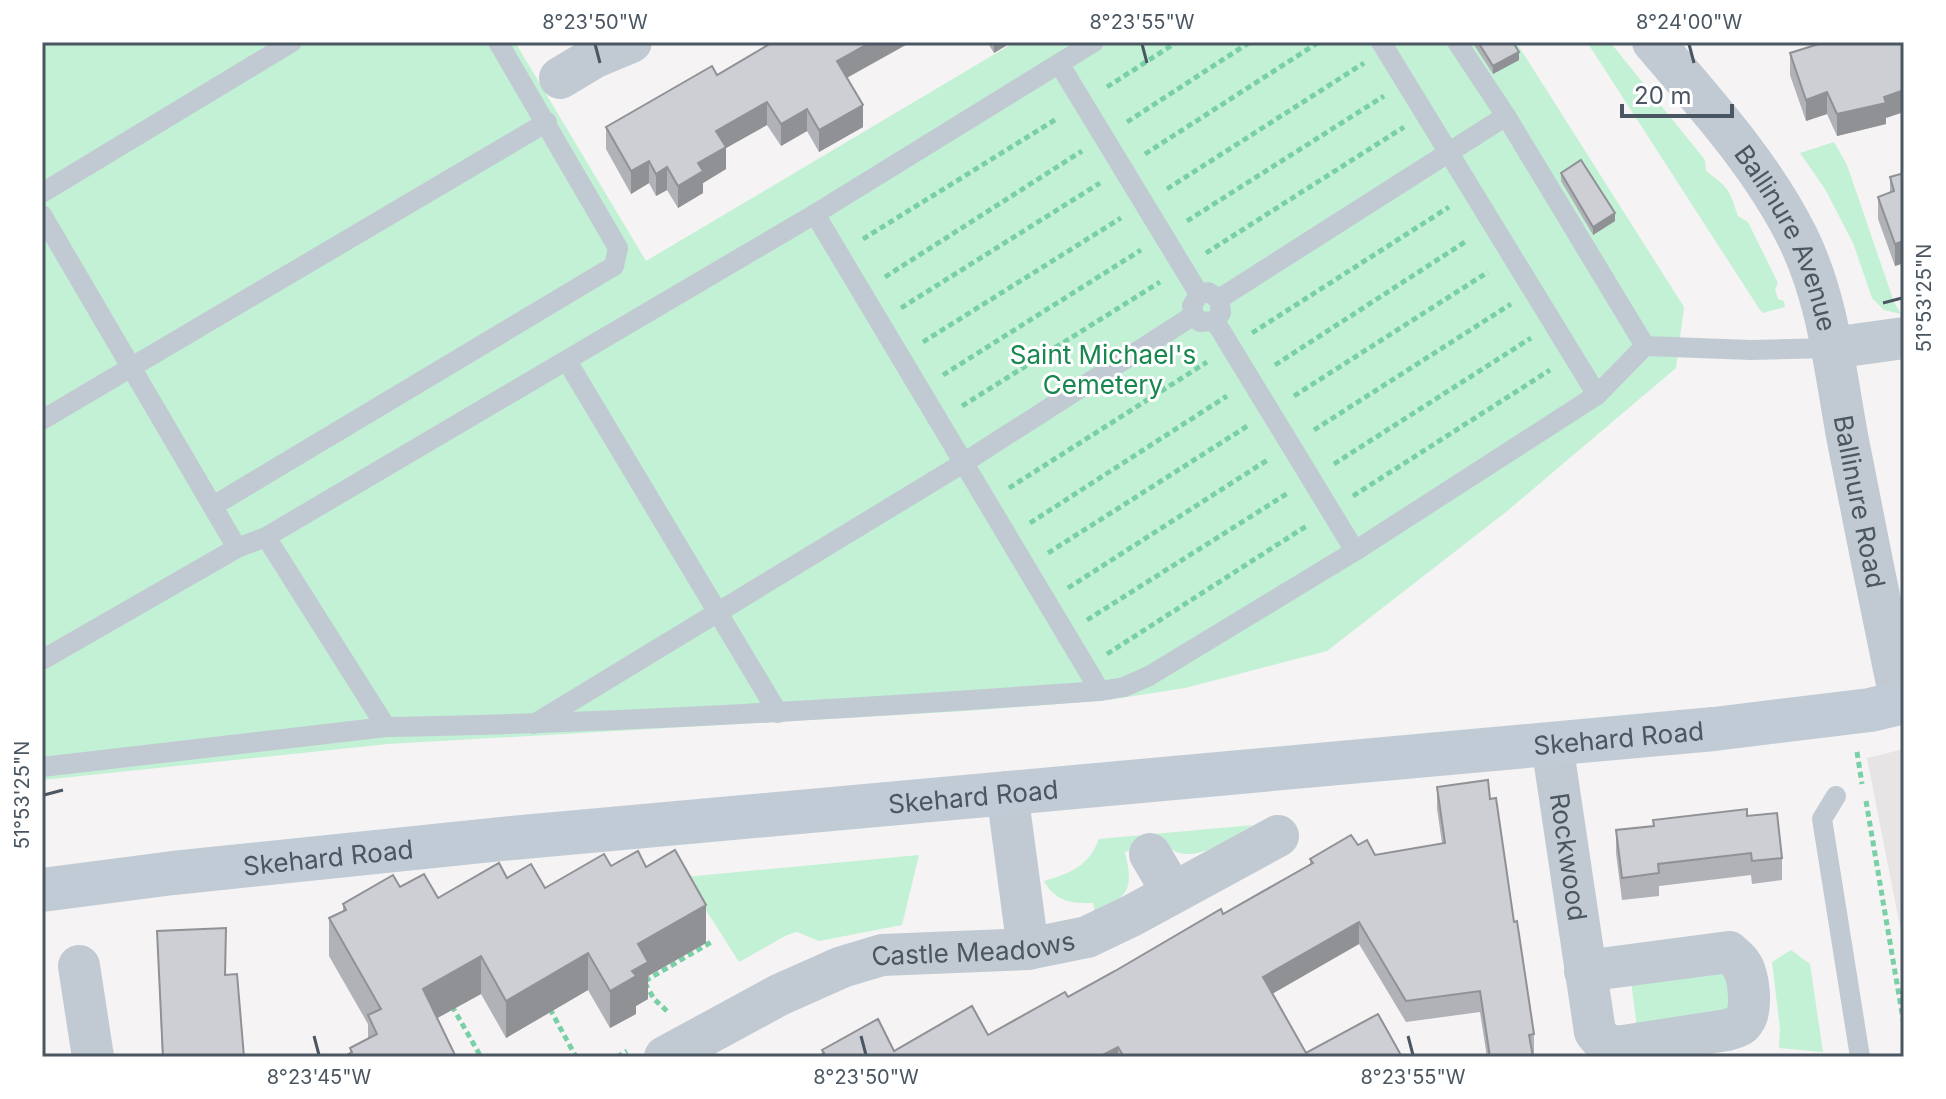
<svg xmlns="http://www.w3.org/2000/svg" width="1946" height="1099" font-family="Inter,sans-serif">
  <rect width="100%" height="100%" fill="#f5f3f3"/>
  <!-- education -->
  <path fill="#e6e4e5" d="M1904 749V947L1867 758Z"/>
  <!-- green -->
  <g fill="#c3f1d5">
    <path d="M42 42H515L646 261 1015 42H1516L1684 307 1676 368 1506 512 1327 651 1185 688 1108 700 966 711 388 744 42 780Z"/>
    <path d="M1587 42H1610L1705 160 1706 171C1731 190 1728 188 1738 216L1748 222 1778 283 1775 289 1778 299 1784 301 1785 307 1763 313 1760 310Z"/>
    <path d="M1834 142 1847 165 1894 302 1901 314 1884 310 1872 298 1853 243 1825 189 1800 153Z"/>
    <path d="M1253 825C1227 840 1182 875 1161 837L1125 852C1134 890 1129 896 1095 913L1093 903C1071 904 1055 901 1044 881 1071 873 1089 866 1099 839Z"/>
    <path d="M919 855 902 925 819 941 797 932 787 935 739 962 685 877Z"/>
    <path d="M1791 950 1810 964 1823 1052 1779 1048 1780 1029 1772 962Z"/>
    <path d="M1727 972 1732 1010 1637 1028 1631 981Z"/>
  </g>
  <g fill="none" stroke-linecap="round" stroke-linejoin="round">
    <!-- path -->
    <g stroke="#7ad0a6" stroke-width="5" stroke-dasharray="6 4" stroke-linecap="butt">
      <path d="M1107 87 1177 42"/>
      <path d="M1127 122 1250 42"/>
      <path d="M1145 154 1319 42"/>
      <path d="M1167 189 1364 63"/>
      <path d="M1187 221 1384 96"/>
      <path d="M863 239 1058 118"/>
      <path d="M1206 253 1404 127"/>
      <path d="M885 277 1082 151"/>
      <path d="M901 308 1100 183"/>
      <path d="M1252 333 1449 207"/>
      <path d="M923 342 1121 218"/>
      <path d="M1275 365 1468 240"/>
      <path d="M943 375 1141 250"/>
      <path d="M1294 396 1488 272"/>
      <path d="M962 406 1160 282"/>
      <path d="M1314 430 1511 304"/>
      <path d="M1334 464 1531 338"/>
      <path d="M1009 488 1207 362"/>
      <path d="M1353 496 1550 370"/>
      <path d="M1030 523 1227 396"/>
      <path d="M1048 553 1249 425"/>
      <path d="M1068 588 1269 459"/>
      <path d="M1087 620 1288 493"/>
      <path d="M1107 654 1308 525"/>
      <path d="M1857 752 1862 784"/>
      <path d="M1866 801 1904 1025"/>
      <path d="M645 981 713 941"/>
      <path d="M645 983 654 999 668 1012"/>
      <path d="M452 1006 481 1057"/>
      <path d="M550 1009 576 1057"/>
      <path d="M617 1057 627 1051"/>
    </g>
    <!-- lane -->
    <g stroke="#c1cad2" stroke-width="20">
      <path d="M1381 42 1597 395"/>
      <path d="M1457 42 1506 116 1645 346 1751 350 1832 348"/>
      <path d="M1060 65 1199 294"/>
      <path d="M42 193 292 42"/>
      <path d="M815 214 1100 691"/>
      <path d="M42 215 237 548"/>
      <path d="M1219 299 1208 292 1199 294 1192 306 1194 315 1200 322 1215 321 1221 313 1219 299 1506 116"/>
      <path d="M1215 321 1355 551"/>
      <path d="M567 361 778 713"/>
      <path d="M42 420 547 122"/>
      <path d="M213 506 614 266 618 248 498 42"/>
      <path d="M266 537 386 727C625 723 862 708 1100 691L1124 687 1149 676 1355 551 1597 395 1645 346"/>
      <path d="M42 660 237 548 266 537 815 214 1094 42"/>
      <path d="M534 724 965 462 1194 315"/>
      <path d="M42 767 386 727"/>
      <path d="M1836 796 1822 819 1860 1057"/>
    </g>
    <!-- street -->
    <g stroke="#c1cad2" stroke-width="42">
      <path id="s1" d="M1653 42C1705 103 1761 164 1797 236 1829 300 1835 372 1848 441 1865 529 1883 615 1901 703"/>
      <path d="M560 78 595 57 631 42"/>
      <path d="M1832 348 1904 338"/>
      <path id="s2" d="M1552 744C1567 840 1581 936 1595 1032L1604 1043 1617 1047 1727 1030C1734 1028 1740 1027 1744 1021 1752 1011 1749 984 1745 972 1742 963 1736 958 1729 952L1585 971"/>
      <path d="M1007 792 1028 949"/>
      <path d="M1150 854 1173 893"/>
      <path d="M79 966 93 1057"/>
      <path id="s3" d="M665 1057 779 995 842 967 882 955 1028 949 1087 937 1131 916 1278 836"/>
    </g>
    <!-- secondary -->
    <path stroke="#c1cbd6" stroke-width="44" id="s4" d="M42 890 173 873 512 838 1714 729 1870 710 1904 702"/>
  </g>
  <!-- wall -->
  <g fill="#b0b2b7">
    <path d="M773 42H911L847 78 863 127 819 152 807 131 781 146 767 125 726 148V169L703 183V193L678 208 667 190 656 196 649 183 631 194 606 149V127L717 75Z"/>
    <path d="M987 42H1012L994 53Z"/>
    <path d="M1472 42H1513L1519 60 1493 74Z"/>
    <path d="M1821 42H1904L1886 118V124L1837 136 1827 114 1806 121 1790 75V53L1821 43Z"/>
    <path d="M1561 173 1615 221 1593 235 1561 181Z"/>
    <path d="M1904 173V263L1895 266 1878 219V197L1890 193V177Z"/>
    <path d="M1437 787 1490 799 1534 1034V1055L1532 1056 1533 1057H1487L1480 1012 1406 1022 1359 944 1272 994 1306 1053 1402 1057H817L822 1054V1050L894 1051 988 1035 1068 997 1223 914 1310 864V859L1358 845 1375 855 1442 843 1437 809Z"/>
    <path d="M1747 816 1782 858V880L1752 884 1751 875 1659 886V896L1622 900 1616 853V830L1653 826V820Z"/>
    <path d="M611 866 646 867 706 943 648 976V999L636 1006V1014L610 1028 588 990 506 1038 481 994 437 1018 456 1057H345V1056L350 1053V1048L368 1039V1024L329 956V918L343 911V904L400 887 438 898 507 878 545 888Z"/>
    <path d="M157 931 226 974 244 1057H162Z"/>
  </g>
  <!-- shaded-wall -->
  <g fill="#909195">
    <path d="M871 42H911L837 83V61Z"/>
    <path d="M994 42H1012L994 53Z"/>
    <path d="M1519 52V60L1493 74V66Z"/>
    <path d="M1904 90V112L1886 118V124L1837 136V114Z"/>
    <path d="M1827 92V114L1806 121V100Z"/>
    <path d="M767 102V125L726 148V169L703 183V193L678 208V186L698 163 716 131Z"/>
    <path d="M863 105V127L819 152V130Z"/>
    <path d="M807 109V131L781 146V124Z"/>
    <path d="M649 161V183L631 194V171Z"/>
    <path d="M667 167V190L656 196V174Z"/>
    <path d="M1615 213V221L1593 235V227Z"/>
    <path d="M1904 241V263L1895 266V244Z"/>
    <path d="M706 905V943L648 976V999L636 1006V1014L610 1028V991L632 971 638 944Z"/>
    <path d="M1359 922V944L1263 999V977Z"/>
    <path d="M588 953V990L506 1038V1001Z"/>
    <path d="M481 956V994L423 1026V989Z"/>
    <path d="M1118 1047V1057H1099Z"/>
  </g>
  <!-- building -->
  <g fill="#cdcfd5" stroke="#909195" stroke-width="2">
    <path d="M773 42H871L837 61 863 105 819 130 807 109 781 124 767 102 716 131 726 147 698 163 703 171 678 186 667 167 656 174 649 161 631 171 606 127 712 66 717 75Z"/>
    <path d="M1478 42H1513L1519 52 1493 66Z"/>
    <path d="M1825 42H1904V90L1884 97 1886 103 1837 114 1827 92 1806 100 1790 53Z"/>
    <path d="M1581 160 1615 213 1593 227 1561 173Z"/>
    <path d="M1904 173V241L1895 244 1878 197 1894 191 1890 177Z"/>
    <path d="M1488 780 1490 799 1496 798 1514 922 1517 921 1534 1034 1529 1035 1533 1057H1490L1480 991 1406 1001 1359 922 1263 977 1306 1053 1378 1014 1402 1057H1124L1118 1047 1099 1057H817L824 1053 822 1050 878 1019 894 1051 972 1006 988 1035 1065 992 1068 997 1115 971 1221 909 1223 914 1313 863 1310 859 1351 835 1358 845 1367 840 1375 855 1445 843 1437 787Z"/>
    <path d="M1747 809V816L1777 813 1782 858 1752 861 1751 853 1658 864 1659 873 1622 878 1616 830 1654 826 1653 820Z"/>
    <path d="M675 850 706 905 638 944 648 962 632 971 636 976 610 991 588 953 506 1001 481 956 423 989 456 1057H345V1056L352 1052 350 1048 377 1034 368 1015 381 1009 329 918 346 910 343 904 393 875 400 887 424 874 438 898 499 863 507 878 531 864 545 888 604 854 611 866 638 851 646 867Z"/>
    <path d="M226 928 225 975 237 974 244 1057H163L157 931Z"/>
  </g>
  <!-- ticks -->
  <path fill="none" stroke="#4a5661" stroke-width="3" d="M595 44 600 63M1142 44 1147 63M1689 44 1694 63M1883 303 1902 298M44 795 63 790M314 1036 319 1055M861 1036 866 1055M1408 1036 1413 1055"/>
  <g text-anchor="middle" dominant-baseline="central" stroke-width="6" stroke-linejoin="round" paint-order="stroke">
    <!-- street labels -->
    <g font-size="26" fill="#4a5661" stroke="#fff">
      <text stroke="none"><textPath href="#s1" startOffset="240">Ballinure Avenue</textPath></text>
      <text stroke="none"><textPath href="#s1" startOffset="516">Ballinure Road</textPath></text>
      <text stroke="none"><textPath href="#s4" startOffset="1584">Skehard Road</textPath></text>
      <text stroke="none"><textPath href="#s4" startOffset="936">Skehard Road</textPath></text>
      <text stroke="none"><textPath href="#s4" startOffset="288">Skehard Road</textPath></text>
      <text stroke="none"><textPath href="#s2" startOffset="114">Rockwood</textPath></text>
      <text stroke="none"><textPath href="#s3" startOffset="332">Castle Meadows</textPath></text>
    </g>
    <!-- park labels -->
    <g font-size="26" fill="#17864f" stroke="#fff">
      <text x="1103" y="354">Saint Michael's<tspan x="1103" dy="30">Cemetery</tspan></text>
    </g>
  </g>
  <!-- border -->
  <rect width="1946" height="1099" fill="none" stroke="#ffffff" stroke-width="88"/>
  <!-- scale -->
  <path d="M1622 104v12h110v-12" fill="none" stroke="#4a5661" stroke-width="4"/>
  <text x="1634" y="104" font-size="24" fill="#4a5661" stroke="#ffffff" stroke-width="6" paint-order="stroke">20 m</text>
  <rect x="44" y="44" width="1858" height="1011" fill="none" stroke="#4a5661" stroke-width="3"/>
  <g font-size="20" text-anchor="middle" fill="#4a5661">
    <text x="595" y="29">8°23'50"W</text>
    <text x="1142" y="29">8°23'55"W</text>
    <text x="1689" y="29">8°24'00"W</text>
    <text transform="translate(1924 298) rotate(-90)" y="7">51°53'25"N</text>
    <text transform="translate(22 795) rotate(-90)" y="7">51°53'25"N</text>
    <text x="319" y="1084">8°23'45"W</text>
    <text x="866" y="1084">8°23'50"W</text>
    <text x="1413" y="1084">8°23'55"W</text>
  </g>
</svg>
